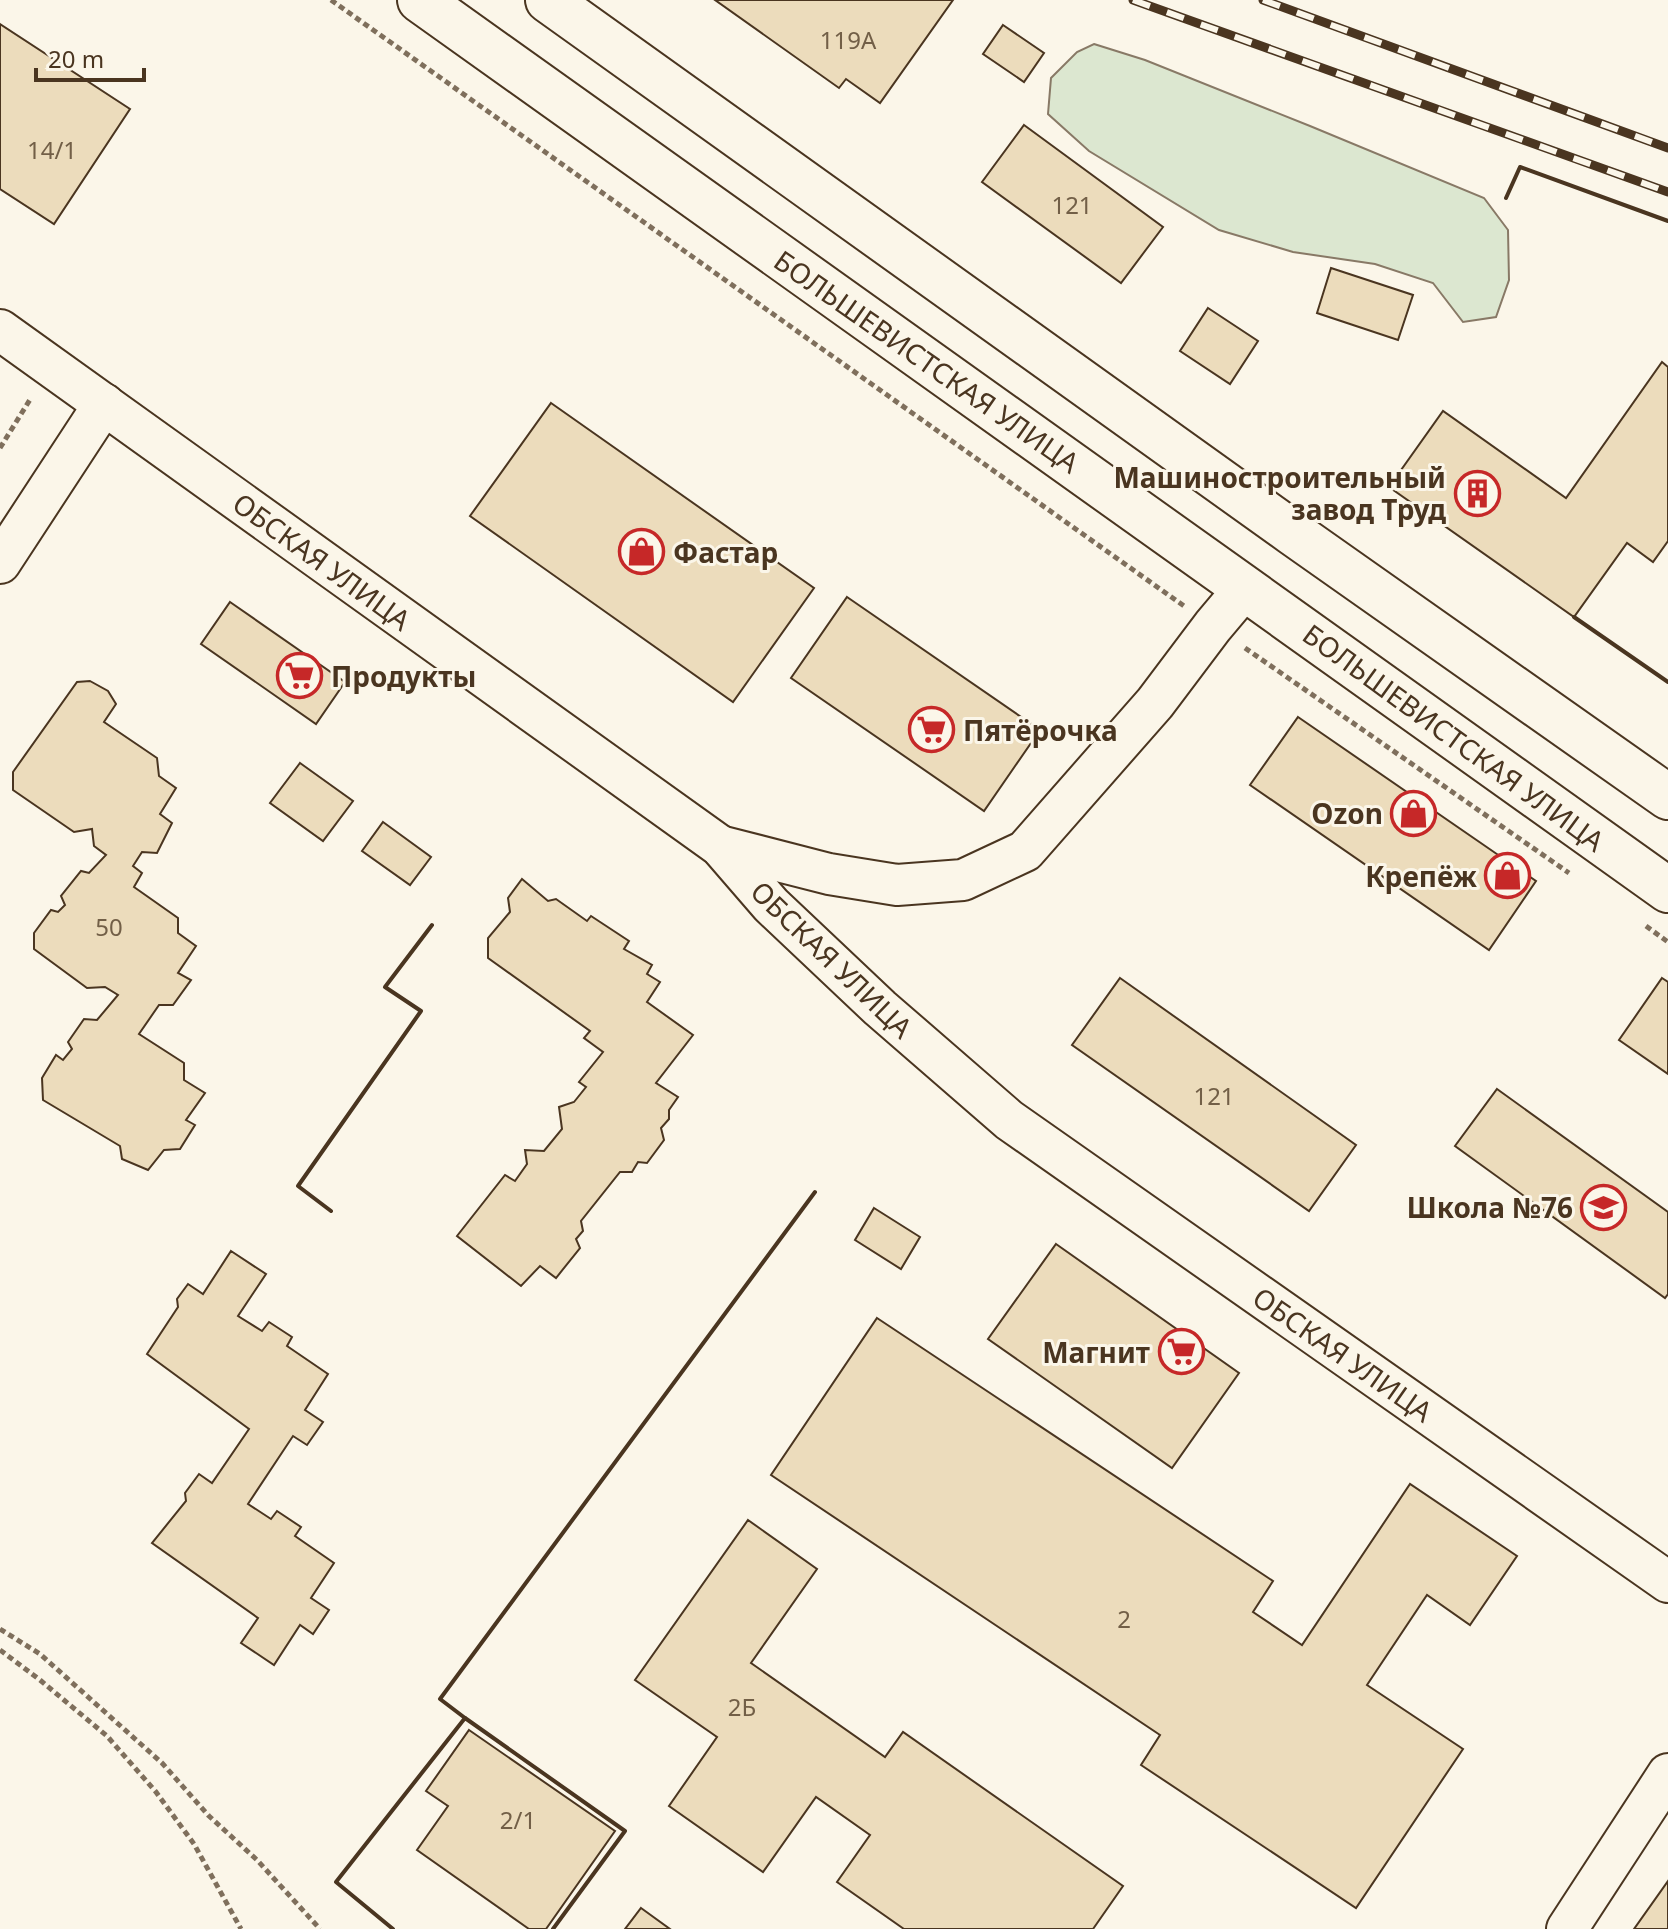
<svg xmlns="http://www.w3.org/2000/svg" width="1668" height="1929" font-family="'Noto Sans',sans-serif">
  <rect width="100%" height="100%" fill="#fbf6e9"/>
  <!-- green -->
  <path fill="#dce7d0" stroke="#887966" stroke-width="2" d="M1094 44 1145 60 1310 126 1484 198 1508 230 1509 280 1496 317 1463 322 1433 283 1375 264 1293 252 1219 230 1089 151 1048 114 1051 78 1077 52Z"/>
  <!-- building -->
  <g fill="#ecdcbc" stroke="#4a3520" stroke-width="2">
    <path d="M715 0H953L880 103 846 79 839 88Z"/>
    <path d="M0 24 130 109 54 224 0 189Z"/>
    <path d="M1003 25 1044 53 1024 82 983 54Z"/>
    <path d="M1024 125 1163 227 1121 283 982 182Z"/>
    <path d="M1331 268 1413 295 1398 340 1317 313Z"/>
    <path d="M1208 308 1258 341 1230 384 1180 351Z"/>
    <path d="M1662 362 1668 367V541L1653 562 1627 543 1574 617 1389 487 1443 411 1566 498Z"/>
    <path d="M551 403 814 588 733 702 470 516Z"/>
    <path d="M847 597 1040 730 984 811 791 678Z"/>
    <path d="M230 602 345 682 316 724 201 644Z"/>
    <path d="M90 681 108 691 116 704 104 722 157 758 159 776 176 788 160 814 172 823 157 853 142 852 133 866 142 873 134 887 178 918V933L196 946 178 973 191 980 173 1005H159L139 1034 184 1063V1080L205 1093 186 1120 195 1125 180 1149 164 1150 148 1170 122 1159 120 1146 43 1100 42 1078 56 1055 63 1060 72 1049 68 1042 84 1019 97 1020 118 995 105 987 87 988 34 949V933L51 910 58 912 65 905 61 896 81 871 89 873 106 855 94 846 92 829 74 832 13 790V772L77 682Z"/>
    <path d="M1298 717 1536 881 1489 950 1250 785Z"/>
    <path d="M300 763 353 801 323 841 270 803Z"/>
    <path d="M383 822 431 857 410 885 362 851Z"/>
    <path d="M522 879 548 901 556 899 587 921 591 916 629 941 624 949 652 965 647 974 660 982 647 1002 693 1035 656 1083 678 1097 669 1110V1119L661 1128 664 1140 647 1163 638 1162 632 1172H620L581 1221 583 1231 576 1239 580 1248 556 1278 540 1266 521 1286 457 1236 505 1175 515 1181 527 1164 525 1150 544 1151 562 1129 559 1107 574 1102 586 1087 579 1082 603 1052 584 1038 590 1031 488 958V938L510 912 508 898Z"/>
    <path d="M1120 978 1356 1145 1309 1211 1072 1045Z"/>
    <path d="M1662 978 1668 982V1074L1619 1040Z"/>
    <path d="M1497 1089 1668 1212V1294L1665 1298 1455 1146Z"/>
    <path d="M874 1208 920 1237 901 1269 855 1240Z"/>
    <path d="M1056 1244 1239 1373 1172 1468 988 1339Z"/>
    <path d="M231 1251 266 1274 238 1316 262 1331 269 1322 292 1337 287 1346 328 1374 305 1410 323 1422 307 1445 293 1436 248 1504 271 1519 277 1511 301 1527 295 1536 334 1563 311 1598 329 1610 313 1634 300 1625 274 1665 241 1643 258 1618 152 1543 186 1501 185 1493 199 1474 212 1483 249 1429 147 1354 178 1307 177 1299 188 1284 203 1294Z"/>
    <path d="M877 1318 1273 1581 1253 1612 1302 1645 1410 1484 1517 1556 1470 1625 1427 1595 1367 1685 1463 1749 1356 1908 1141 1765 1160 1735 771 1475Z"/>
    <path d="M748 1520 817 1569 751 1663 885 1757 903 1732 1123 1886 1093 1929H904L837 1882 870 1835 816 1797 763 1872 669 1806 717 1737 635 1680Z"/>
    <path d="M469 1730 615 1831 546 1929H529L417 1850 448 1806 426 1791Z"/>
    <path d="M1668 1881V1929H1634Z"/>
    <path d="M641 1908 670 1929H625Z"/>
  </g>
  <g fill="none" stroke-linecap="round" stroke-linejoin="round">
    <defs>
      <g id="minor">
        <path d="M0 330 720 846 771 905 880 1008 1009 1120 1668 1582"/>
        <path d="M0 563 104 404"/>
        <path d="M720 846 829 874 897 885 963 880 1025 851 1155 703 1213 626 1245 588"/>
        <path d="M1567 1929 1668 1774"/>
      </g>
      <g id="highway">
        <path d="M420 0 1668 890"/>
        <path d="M548 0 1293 533 1668 797"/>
      </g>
    </defs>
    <!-- minor casing -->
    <use href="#minor" stroke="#4a3520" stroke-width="44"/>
    <!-- highway casing -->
    <use href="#highway" stroke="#4a3520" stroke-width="48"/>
    <!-- path -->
    <g stroke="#7f6f5c" stroke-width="5" stroke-dasharray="6 4" stroke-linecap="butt">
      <path d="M331 0 1184 606"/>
      <path d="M0 448 31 398"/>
      <path d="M1245 648 1569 873"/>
      <path d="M1646 926 1668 942"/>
      <path d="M0 1629 40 1654 162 1763 209 1816 257 1860 320 1929"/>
      <path d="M0 1650 40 1680 107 1736 156 1792 194 1844 241 1929"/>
    </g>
    <!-- minor -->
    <use href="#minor" stroke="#fbf6e9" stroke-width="40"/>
    <!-- highway -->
    <use href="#highway" stroke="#fbf6e9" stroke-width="44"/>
    <defs>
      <g id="rail">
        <path d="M1133 0 1668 192"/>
        <path d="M1263 0 1668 148"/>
      </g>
    </defs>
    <!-- rail casing -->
    <use href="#rail" stroke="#4a3520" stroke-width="9"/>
    <!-- rail -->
    <use href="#rail" stroke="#fbf6e9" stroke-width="6" stroke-dasharray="18" stroke-linecap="butt"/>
    <!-- wall -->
    <g stroke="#4a3520" stroke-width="4">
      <path d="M1506 198 1520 167 1668 221"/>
      <path d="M1574 617 1668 682"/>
      <path d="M331 1211 298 1186 421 1011 385 987 432 925"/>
      <path d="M465 1718 440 1699 815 1192"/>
      <path d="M393 1929 336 1882 465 1718 625 1831 553 1929"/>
    </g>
  </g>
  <!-- icons -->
  <defs>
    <symbol id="building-ring" viewBox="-11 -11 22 22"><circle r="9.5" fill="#fbf6e9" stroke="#c62828" stroke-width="1.5"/><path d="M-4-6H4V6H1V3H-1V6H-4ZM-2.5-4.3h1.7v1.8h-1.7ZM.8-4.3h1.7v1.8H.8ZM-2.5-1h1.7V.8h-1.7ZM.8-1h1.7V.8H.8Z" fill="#c62828"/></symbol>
    <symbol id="shop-ring" viewBox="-11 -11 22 22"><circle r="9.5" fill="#fbf6e9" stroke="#c62828" stroke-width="1.5"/><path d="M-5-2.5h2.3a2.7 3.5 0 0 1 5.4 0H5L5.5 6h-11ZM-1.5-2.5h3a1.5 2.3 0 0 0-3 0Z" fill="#c62828"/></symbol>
    <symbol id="supermarket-ring" viewBox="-11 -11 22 22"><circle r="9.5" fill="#fbf6e9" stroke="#c62828" stroke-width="1.5"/><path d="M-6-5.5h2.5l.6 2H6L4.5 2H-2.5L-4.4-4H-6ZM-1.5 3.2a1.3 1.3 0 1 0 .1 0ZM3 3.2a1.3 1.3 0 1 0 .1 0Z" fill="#c62828"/></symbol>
    <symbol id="school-ring" viewBox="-11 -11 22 22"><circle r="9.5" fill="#fbf6e9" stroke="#c62828" stroke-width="1.5"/><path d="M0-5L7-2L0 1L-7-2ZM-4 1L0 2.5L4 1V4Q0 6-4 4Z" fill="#c62828"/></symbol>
  </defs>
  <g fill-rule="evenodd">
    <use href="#building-ring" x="1452" y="468" width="51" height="51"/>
    <use href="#shop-ring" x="616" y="526" width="51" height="51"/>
    <use href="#supermarket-ring" x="274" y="650" width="51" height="51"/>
    <use href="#supermarket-ring" x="906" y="704" width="51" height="51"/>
    <use href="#shop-ring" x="1388" y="788" width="51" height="51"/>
    <use href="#shop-ring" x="1482" y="850" width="51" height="51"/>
    <use href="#school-ring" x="1578" y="1182" width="51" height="51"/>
    <use href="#supermarket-ring" x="1156" y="1326" width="51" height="51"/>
  </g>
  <g text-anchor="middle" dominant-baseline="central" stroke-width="6" stroke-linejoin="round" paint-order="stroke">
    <!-- number labels -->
    <g font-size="24" fill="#725f47">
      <text x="848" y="39">119А</text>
      <text x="52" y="149">14/1</text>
      <text x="1072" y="204">121</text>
      <text x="109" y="926">50</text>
      <text x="1214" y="1095">121</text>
      <text x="1124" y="1618">2</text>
      <text x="742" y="1706">2Б</text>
      <text x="518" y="1819">2/1</text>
    </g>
    <!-- street labels -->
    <g font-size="28" fill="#4a3520" stroke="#fbf6e9">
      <text transform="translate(927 361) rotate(35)">БОЛЬШЕВИСТСКАЯ УЛИЦА</text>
      <text transform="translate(322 561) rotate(36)">ОБСКАЯ УЛИЦА</text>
      <text transform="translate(1454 737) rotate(36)">БОЛЬШЕВИСТСКАЯ УЛИЦА</text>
      <text transform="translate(832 959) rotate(44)">ОБСКАЯ УЛИЦА</text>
      <text transform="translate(1343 1354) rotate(35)">ОБСКАЯ УЛИЦА</text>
    </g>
    <!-- poi labels -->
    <g font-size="28" font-weight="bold" fill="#4a3520" stroke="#fbf6e9" text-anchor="end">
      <text x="1446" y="477">Машиностроительный<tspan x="1446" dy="32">завод Труд</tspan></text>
      <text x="673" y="552" text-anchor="start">Фастар</text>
      <text x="331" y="676" text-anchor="start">Продукты</text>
      <text x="963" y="730" text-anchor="start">Пятёрочка</text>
      <text x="1383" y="813">Ozon</text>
      <text x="1477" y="876">Крепёж</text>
      <text x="1573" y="1207">Школа №76</text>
      <text x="1150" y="1352">Магнит</text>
    </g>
  </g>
  <!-- scale -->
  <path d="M36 68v12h108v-12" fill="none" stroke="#4a3520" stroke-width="4"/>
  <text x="48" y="68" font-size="24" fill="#4a3520" stroke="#fbf6e9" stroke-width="6" paint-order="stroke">20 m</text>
</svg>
